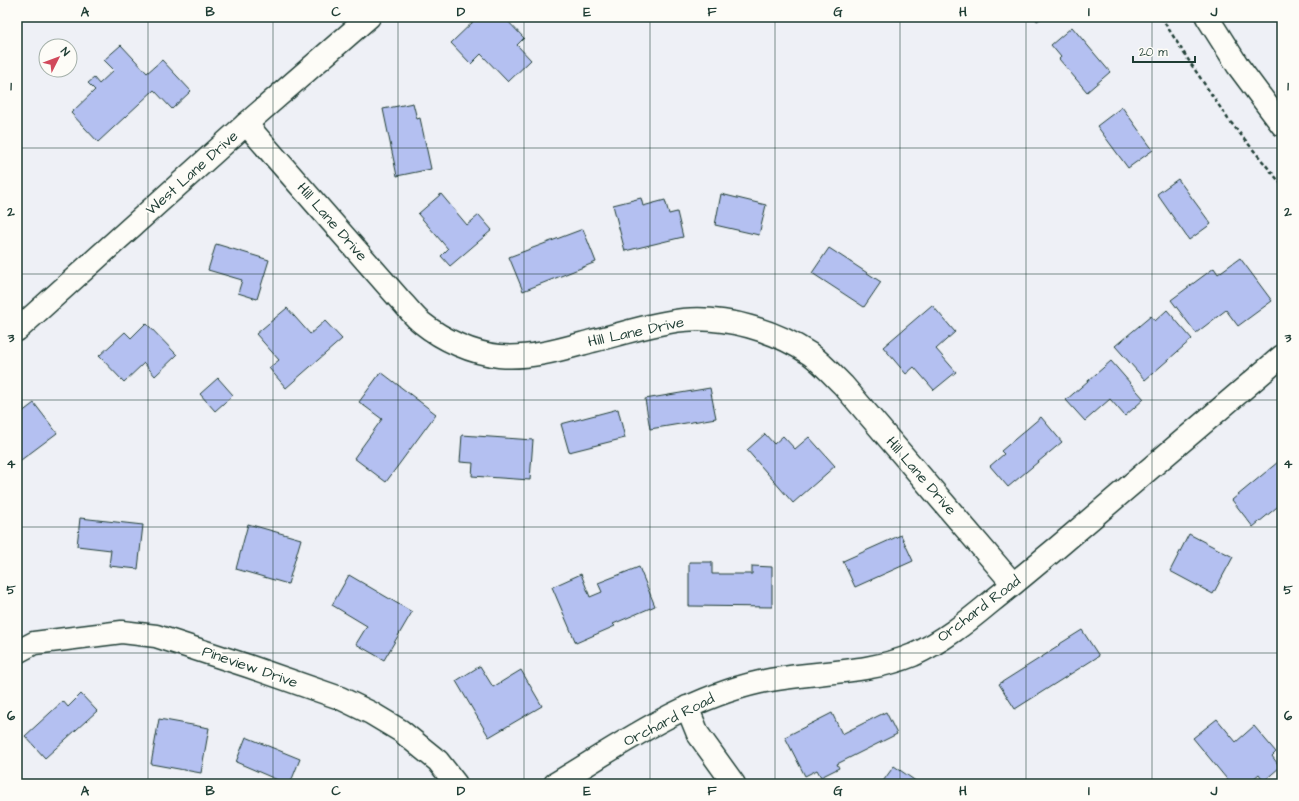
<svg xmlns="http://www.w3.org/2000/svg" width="1299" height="801" font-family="'Architects Daughter',sans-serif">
  <rect width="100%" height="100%" fill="#eef0f6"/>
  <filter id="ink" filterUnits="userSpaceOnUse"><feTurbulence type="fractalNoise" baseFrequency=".025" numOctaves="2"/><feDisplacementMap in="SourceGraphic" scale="8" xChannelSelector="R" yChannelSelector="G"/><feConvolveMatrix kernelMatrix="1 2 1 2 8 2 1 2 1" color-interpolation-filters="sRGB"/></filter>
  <g filter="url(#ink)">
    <!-- building -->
    <g fill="#b4c0f1" stroke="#1f3d34">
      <path d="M478 17H504L524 38 517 45 531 60 508 82 481 54 471 64 451 43Z"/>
      <path d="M1034 17H1044L1037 21Z"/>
      <path d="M1072 27 1110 72 1087 92 1059 59 1061 57 1051 45Z"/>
      <path d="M121 45 147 73 162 60 191 91 172 109 154 90 98 142 71 113 95 90 88 83 94 78 99 84 114 70 104 60Z"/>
      <path d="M413 103 417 119 420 118 431 169 397 176 383 109Z"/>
      <path d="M1122 107 1153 150 1128 168 1097 126Z"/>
      <path d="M1178 179 1211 224 1189 240 1157 194Z"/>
      <path d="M441 194 467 225 479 215 492 230 450 266 441 256 448 249 418 214Z"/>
      <path d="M721 194 766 205 759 235 715 225Z"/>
      <path d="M641 198 643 206 665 200 669 214 677 212 683 237 625 251 613 205Z"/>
      <path d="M583 229 596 262 523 291 509 257Z"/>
      <path d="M216 244 269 260 257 299 238 293 242 280 208 270Z"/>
      <path d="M829 248 881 282 864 307 812 273Z"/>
      <path d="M1240 258 1272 301 1238 326 1226 310 1196 333 1171 300 1214 268 1218 274Z"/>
      <path d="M932 305 955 332 936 349 956 372 934 390 914 367 906 374 883 347Z"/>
      <path d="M287 308 310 334 325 321 342 339 286 388 269 368 279 360 256 334Z"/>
      <path d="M1167 310 1192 339 1145 380 1115 346 1151 316 1155 321Z"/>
      <path d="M146 323 177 355 155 376 144 363 124 382 99 356 125 332 131 338Z"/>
      <path d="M1111 361 1144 399 1125 416 1110 399 1085 421 1066 400Z"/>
      <path d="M381 372 436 414 386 482 354 458 382 419 359 402Z"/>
      <path d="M218 378 233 395 215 411 200 394Z"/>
      <path d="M710 388 716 418 650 429 645 399Z"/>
      <path d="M34 403 57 433 17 463V416Z"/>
      <path d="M618 409 625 438 569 452 561 424Z"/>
      <path d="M1041 417 1062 442 1008 487 990 466 1004 454 1001 451Z"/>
      <path d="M765 434 774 444 783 436 795 449 809 437 835 466 793 503 747 450Z"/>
      <path d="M462 435 533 440 530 480 472 476 473 463 460 462Z"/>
      <path d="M1278 462 1282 466V503L1253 527 1232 500Z"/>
      <path d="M80 518 143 525 138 569 109 566 111 550 77 546Z"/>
      <path d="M248 524 301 539 288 584 236 569Z"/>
      <path d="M1189 534 1233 557 1213 594 1170 571Z"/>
      <path d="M901 535 913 561 855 587 843 561Z"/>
      <path d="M689 562H712V574H752V566L772 567V607L689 606Z"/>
      <path d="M639 567 655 606 613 624 615 626 576 643 552 587 581 574 590 597 602 592 598 583Z"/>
      <path d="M349 575 412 612 384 660 356 644 367 626 332 605Z"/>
      <path d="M1082 630 1099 656 1015 709 999 684 1059 646 1058 645Z"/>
      <path d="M480 666 493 687 521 670 542 706 489 737 456 681Z"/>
      <path d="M81 694 97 711 45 758 25 736 63 701 68 707Z"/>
      <path d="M886 712 897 734 837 764 839 768 821 777 817 770 805 776 785 737 832 713 842 734Z"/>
      <path d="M159 719 209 728 201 773 151 764Z"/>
      <path d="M1217 719 1236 742 1254 726 1276 752 1272 756 1280 767 1264 781 1259 774 1247 784H1231L1193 738Z"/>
      <path d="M246 737 300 759 290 784H287L236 762Z"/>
      <path d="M894 766 920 784H881Z"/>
    </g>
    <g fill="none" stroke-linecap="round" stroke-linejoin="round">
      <defs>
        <g id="minor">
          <path d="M246 124 401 301C408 308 414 317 422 323 443 340 472 353 499 356 531 359 562 349 592 341 622 334 653 323 683 320 726 316 774 330 810 354 822 363 833 375 843 385L1013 584"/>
          <path d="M17 330 246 124 369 17"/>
          <path d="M17 652 34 643 122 632 156 636 248 666 340 698 371 713 401 731 438 761 456 784"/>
          <path d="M687 707 698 734 734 784"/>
          <path d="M555 784C620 745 684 699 760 682 810 671 865 675 913 655 942 642 967 622 991 602 1014 584 1036 565 1058 547 1133 483 1208 420 1282 356"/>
        </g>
        <path id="major" d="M1207 17 1238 66 1282 125"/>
      </defs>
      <!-- minor casing -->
      <use href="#minor" stroke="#1f3d34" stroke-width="25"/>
      <!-- major casing -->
      <use href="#major" stroke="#1f3d34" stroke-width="25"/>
      <!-- path -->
      <path stroke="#1f3d34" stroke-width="2.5" stroke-dasharray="4 3" stroke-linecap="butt" d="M1161 17 1191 64 1228 119 1282 185"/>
      <!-- minor -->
      <use href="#minor" stroke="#fdfcf7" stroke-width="22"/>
      <!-- major -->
      <use href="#major" stroke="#fdfcf7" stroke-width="22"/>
    </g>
  </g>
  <!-- grid -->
  <path fill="none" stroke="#1f3d34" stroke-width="1" stroke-opacity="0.55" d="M148 17V784M273 17V784M398 17V784M524 17V784M650 17V784M775 17V784M900 17V784M1026 17V784M1152 17V784M17 148H1282M17 274H1282M17 400H1282M17 527H1282M17 653H1282"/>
  <g text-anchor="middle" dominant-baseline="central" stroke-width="4" stroke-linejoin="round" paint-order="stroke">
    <!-- street labels -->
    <g font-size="15" fill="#1f3d34" stroke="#fdfcf7">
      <text transform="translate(192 173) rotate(-42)">West Lane Drive</text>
      <text transform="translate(332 222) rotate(49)">Hill Lane Drive</text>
      <text transform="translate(636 332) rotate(-12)">Hill Lane Drive</text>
      <text transform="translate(921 476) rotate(49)">Hill Lane Drive</text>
      <text transform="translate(979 609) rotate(-37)">Orchard Road</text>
      <text transform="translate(250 667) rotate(19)">Pineview Drive</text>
      <text transform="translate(669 720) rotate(-27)">Orchard Road</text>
    </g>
  </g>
  <!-- margin -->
  <rect width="1299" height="801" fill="none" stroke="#fdfcf7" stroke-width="44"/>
  <!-- north arrow -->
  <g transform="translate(58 58) rotate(48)"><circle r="19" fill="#fdfcf7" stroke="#a4b0a9"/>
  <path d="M0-3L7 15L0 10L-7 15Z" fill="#d1495b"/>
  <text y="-6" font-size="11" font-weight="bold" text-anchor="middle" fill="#1f3d34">N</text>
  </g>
  <!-- scale -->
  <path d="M1133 56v6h62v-6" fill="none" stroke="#1f3d34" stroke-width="2"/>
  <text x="1139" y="56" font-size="12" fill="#1f3d34" stroke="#fdfcf7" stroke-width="3" paint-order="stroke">20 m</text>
  <rect x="22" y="22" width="1255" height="757" fill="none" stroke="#1f3d34" stroke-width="1.5"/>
  <g font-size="13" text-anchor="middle" font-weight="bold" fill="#1f3d34">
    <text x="85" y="16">A</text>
    <text x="210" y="16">B</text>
    <text x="336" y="16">C</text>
    <text x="461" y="16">D</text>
    <text x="587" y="16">E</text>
    <text x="712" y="16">F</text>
    <text x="838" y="16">G</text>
    <text x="963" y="16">H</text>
    <text x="1089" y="16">I</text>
    <text x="1214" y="16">J</text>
    <text x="11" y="90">1</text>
    <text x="1288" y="90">1</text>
    <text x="11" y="216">2</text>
    <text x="1288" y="216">2</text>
    <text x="11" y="342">3</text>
    <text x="1288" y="342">3</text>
    <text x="11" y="468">4</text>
    <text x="1288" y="468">4</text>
    <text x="11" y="594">5</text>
    <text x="1288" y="594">5</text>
    <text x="11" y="720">6</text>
    <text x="1288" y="720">6</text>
    <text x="85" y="795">A</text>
    <text x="210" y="795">B</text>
    <text x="336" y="795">C</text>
    <text x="461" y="795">D</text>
    <text x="587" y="795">E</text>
    <text x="712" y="795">F</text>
    <text x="838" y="795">G</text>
    <text x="963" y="795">H</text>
    <text x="1089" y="795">I</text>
    <text x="1214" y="795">J</text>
  </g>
</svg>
